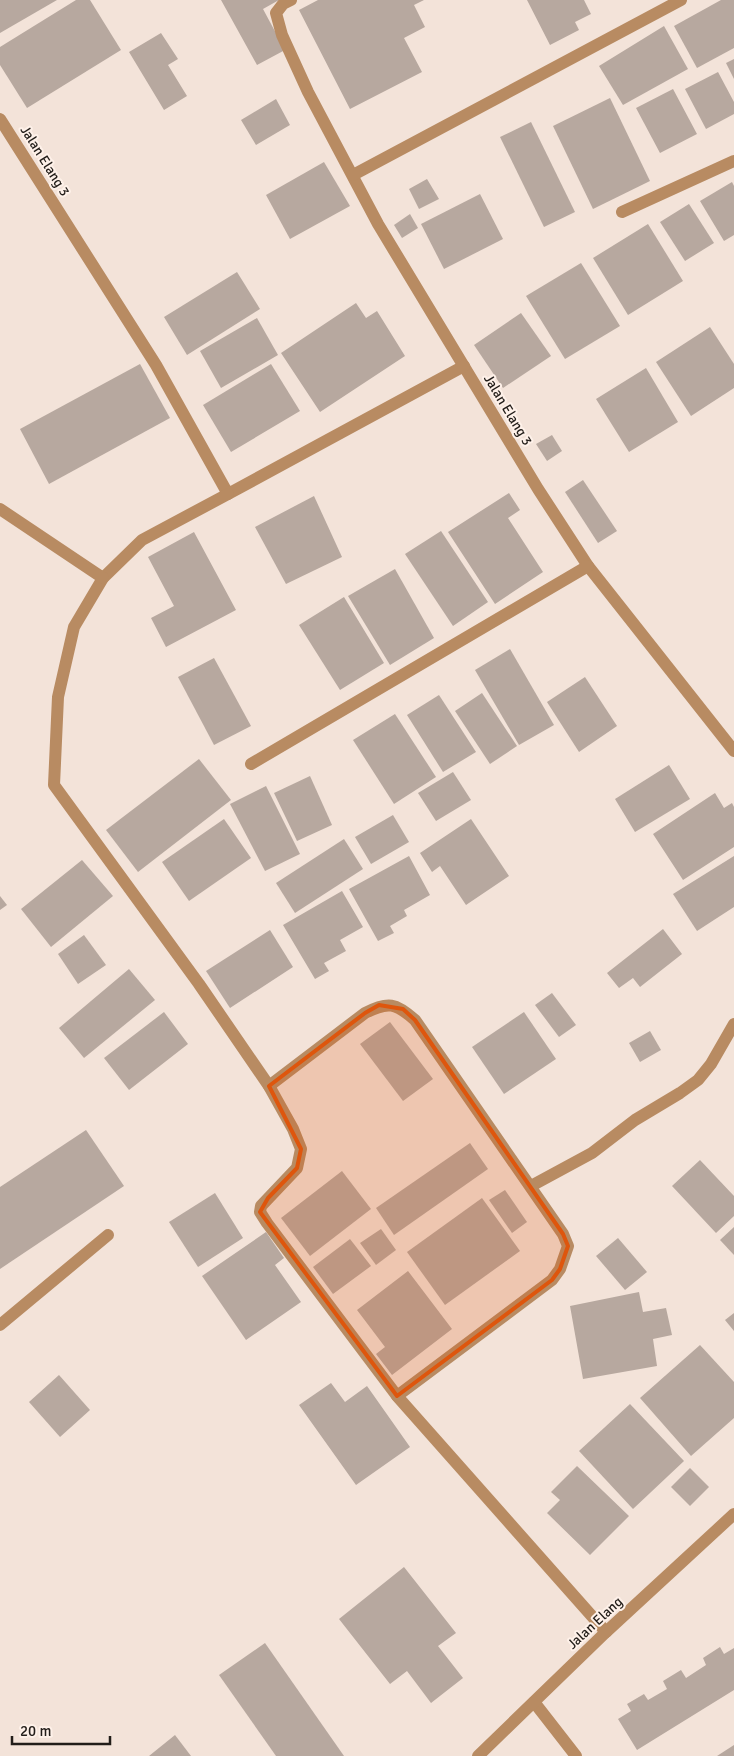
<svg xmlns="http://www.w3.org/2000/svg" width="734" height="1756" font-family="Signika,sans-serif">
  <rect width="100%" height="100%" fill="#f3e3d9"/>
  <!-- building -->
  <g fill="#b7a89f">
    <path d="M0 0H57L0 33Z"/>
    <path d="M76 0H90L121 50 27 108 0 65V47Z"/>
    <path d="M221 0H279L263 9 285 50 257 65Z"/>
    <path d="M318 0H424L414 5 425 27 404 38 422 72 350 109 299 10Z"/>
    <path d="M527 0H584L591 14 575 22 579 30 550 45Z"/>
    <path d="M721 0H734V48L697 68 674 26Z"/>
    <path d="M664 26 688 69 623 105 599 66Z"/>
    <path d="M161 33 178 59 168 65 187 96 164 110 129 52Z"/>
    <path d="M734 59V79L726 63Z"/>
    <path d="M718 72 734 102V114L706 129 685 89Z"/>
    <path d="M673 89 697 134 660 153 636 108Z"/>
    <path d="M610 98 650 181 593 209 553 126Z"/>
    <path d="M276 99 290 125 256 145 241 120Z"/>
    <path d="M531 122 575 212 544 227 500 137Z"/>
    <path d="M324 162 350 206 290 239 266 195Z"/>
    <path d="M427 179 439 199 419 209 409 189Z"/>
    <path d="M732 182 734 186V235L724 241 700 201Z"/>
    <path d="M480 194 503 239 444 269 421 224Z"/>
    <path d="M689 204 714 243 685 261 660 222Z"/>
    <path d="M410 214 418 228 402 238 394 225Z"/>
    <path d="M648 224 683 281 628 315 593 258Z"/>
    <path d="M581 263 620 326 565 359 526 296Z"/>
    <path d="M237 272 260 309 187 355 164 317Z"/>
    <path d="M356 303 366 318 377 311 405 356 320 412 281 353Z"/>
    <path d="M521 313 551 356 503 388 474 345Z"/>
    <path d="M257 318 278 355 221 388 200 351Z"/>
    <path d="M710 327 734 364V388L691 416 656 362Z"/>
    <path d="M140 364 170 418 49 484 20 429Z"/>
    <path d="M271 364 300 411 231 452 203 405Z"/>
    <path d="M646 368 678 422 629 452 596 399Z"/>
    <path d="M552 435 562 451 547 461 536 444Z"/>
    <path d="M583 480 617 531 598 543 565 492Z"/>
    <path d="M509 493 520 510 508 518 543 572 495 604 448 532Z"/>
    <path d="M314 496 342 557 286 584 255 527Z"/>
    <path d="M441 531 488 602 453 626 405 554Z"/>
    <path d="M194 532 236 610 166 647 151 618 174 606 148 557Z"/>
    <path d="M395 569 434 638 390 665 348 596Z"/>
    <path d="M344 597 384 663 340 690 299 625Z"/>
    <path d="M510 649 554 725 519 745 475 670Z"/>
    <path d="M214 658 251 726 214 745 178 677Z"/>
    <path d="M585 677 617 726 579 752 547 702Z"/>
    <path d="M482 693 517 746 490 764 455 711Z"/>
    <path d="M439 695 476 752 443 772 407 715Z"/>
    <path d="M395 714 436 777 394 804 353 740Z"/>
    <path d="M199 759 231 800 138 872 106 830Z"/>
    <path d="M669 765 690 799 635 832 615 799Z"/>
    <path d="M453 772 471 800 436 821 418 793Z"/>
    <path d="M310 776 332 825 297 841 274 793Z"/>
    <path d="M266 786 300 854 265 871 230 804Z"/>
    <path d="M715 793 724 808 732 803 734 807V847L683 880 653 834Z"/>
    <path d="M393 815 409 842 371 864 355 837Z"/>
    <path d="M224 819 251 858 189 901 162 862Z"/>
    <path d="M471 819 509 876 466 905 440 866 432 872 420 853Z"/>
    <path d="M344 839 363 869 295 913 276 883Z"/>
    <path d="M409 856 430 895 404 910 407 916 390 926 394 933 378 941 349 889Z"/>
    <path d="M734 856V907L697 931 673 894Z"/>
    <path d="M82 860 113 896 51 947 21 909Z"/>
    <path d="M342 891 363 927 340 940 346 951 324 963 329 971 315 979 283 925Z"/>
    <path d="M0 896 7 905 0 910Z"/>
    <path d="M663 929 682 954 640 987 633 978 619 988 607 973Z"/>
    <path d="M270 930 293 967 230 1008 206 971Z"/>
    <path d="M84 935 106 965 78 984 58 954Z"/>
    <path d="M129 969 155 1000 84 1058 59 1028Z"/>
    <path d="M552 993 576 1025 559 1037 535 1005Z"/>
    <path d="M164 1012 188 1044 129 1090 104 1058Z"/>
    <path d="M524 1012 556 1059 504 1094 472 1047Z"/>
    <path d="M390 1022 433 1079 403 1101 360 1044Z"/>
    <path d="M650 1031 661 1050 640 1062 629 1043Z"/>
    <path d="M86 1130 124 1186 0 1269V1187Z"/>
    <path d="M470 1143 488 1169 394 1235 376 1208Z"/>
    <path d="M700 1160 734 1196V1216L716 1233 672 1186Z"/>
    <path d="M342 1171 371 1209 310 1256 281 1218Z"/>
    <path d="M505 1190 527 1222 512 1233 489 1200Z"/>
    <path d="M215 1193 243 1238 198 1267 169 1222Z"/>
    <path d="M482 1198 520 1251 445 1305 407 1252Z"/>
    <path d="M734 1227V1255L720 1240Z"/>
    <path d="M381 1229 396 1250 376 1265 360 1243Z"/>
    <path d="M266 1232 284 1258 275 1265 301 1302 246 1340 202 1276Z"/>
    <path d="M618 1238 647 1272 625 1290 596 1256Z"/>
    <path d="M350 1239 371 1266 333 1294 313 1267Z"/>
    <path d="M408 1271 452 1329 392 1375 376 1354 385 1347 357 1310Z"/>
    <path d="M639 1292 643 1312 666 1308 672 1335 653 1339 657 1366 583 1379 570 1306Z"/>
    <path d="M734 1313V1331L725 1320Z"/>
    <path d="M700 1345 734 1382V1418L691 1456 640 1398Z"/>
    <path d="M59 1375 90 1410 60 1437 29 1402Z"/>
    <path d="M331 1383 345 1402 367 1386 410 1447 356 1485 299 1405Z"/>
    <path d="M630 1404 684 1461 633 1509 579 1451Z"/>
    <path d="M577 1466 629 1516 590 1555 547 1513 560 1500 551 1492Z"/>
    <path d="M690 1468 709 1487 690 1506 671 1487Z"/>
    <path d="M404 1567 456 1633 438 1646 463 1678 431 1703 407 1671 390 1684 339 1619Z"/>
    <path d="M265 1643 344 1756H276L219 1675Z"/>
    <path d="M720 1647 724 1654 734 1648V1690L637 1750 618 1719 631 1711 627 1704 644 1694 648 1700 667 1689 663 1681 681 1670 686 1678 706 1665 703 1658Z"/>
    <path d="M175 1735 191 1756H149Z"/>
    <path d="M734 1745V1756H717Z"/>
  </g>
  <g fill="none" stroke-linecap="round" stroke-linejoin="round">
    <!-- minor -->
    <g stroke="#b88b62" stroke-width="12">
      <path d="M291 0 283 4 276 13 282 35 308 92 378 224 538 489 588 566 734 751"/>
      <path d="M0 119 156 365 228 494 464 366"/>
      <path d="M353 175 681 0"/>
      <path d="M622 212 734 161"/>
      <path d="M228 494 142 540 103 578 74 627 58 697 54 785 199 984 269 1086 293 1129 301 1149 297 1168 261 1206 260 1212 267 1223 397 1396 606 1632"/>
      <path d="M0 509 103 578"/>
      <path d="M251 764 588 566"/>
      <path d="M269 1086 365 1013C388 1001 396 1003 415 1020L563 1234 568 1246 560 1269 552 1280 397 1396"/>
      <path d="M531 1186 592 1153 635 1120 680 1093 698 1080 711 1064 734 1024"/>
      <path d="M0 1325 108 1235"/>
      <path d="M534 1702 576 1756"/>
      <path d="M478 1756 606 1632 734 1514"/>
    </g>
  </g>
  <!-- marked area -->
  <path fill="#de560d" fill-opacity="0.2" stroke="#de560d" stroke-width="4" stroke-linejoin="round" d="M379 1005 403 1009 415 1020 563 1234 568 1246 560 1269 552 1280 397 1396 260 1212 268 1198 297 1168 301 1149 269 1086 365 1013Z"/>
  <g text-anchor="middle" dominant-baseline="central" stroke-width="4" stroke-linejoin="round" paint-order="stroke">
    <!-- street labels -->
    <g font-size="14" fill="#221d19" stroke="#fef1e9">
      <text transform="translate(45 161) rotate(58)">Jalan Elang 3</text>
      <text transform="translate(508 410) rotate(59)">Jalan Elang 3</text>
      <text transform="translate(595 1623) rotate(-43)">Jalan Elang</text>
    </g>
  </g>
  <!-- scale -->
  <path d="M12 1736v8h98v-8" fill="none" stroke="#221d19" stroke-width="2.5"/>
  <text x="20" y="1736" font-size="15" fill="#221d19" stroke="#fef1e9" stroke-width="4" paint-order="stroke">20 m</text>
</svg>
